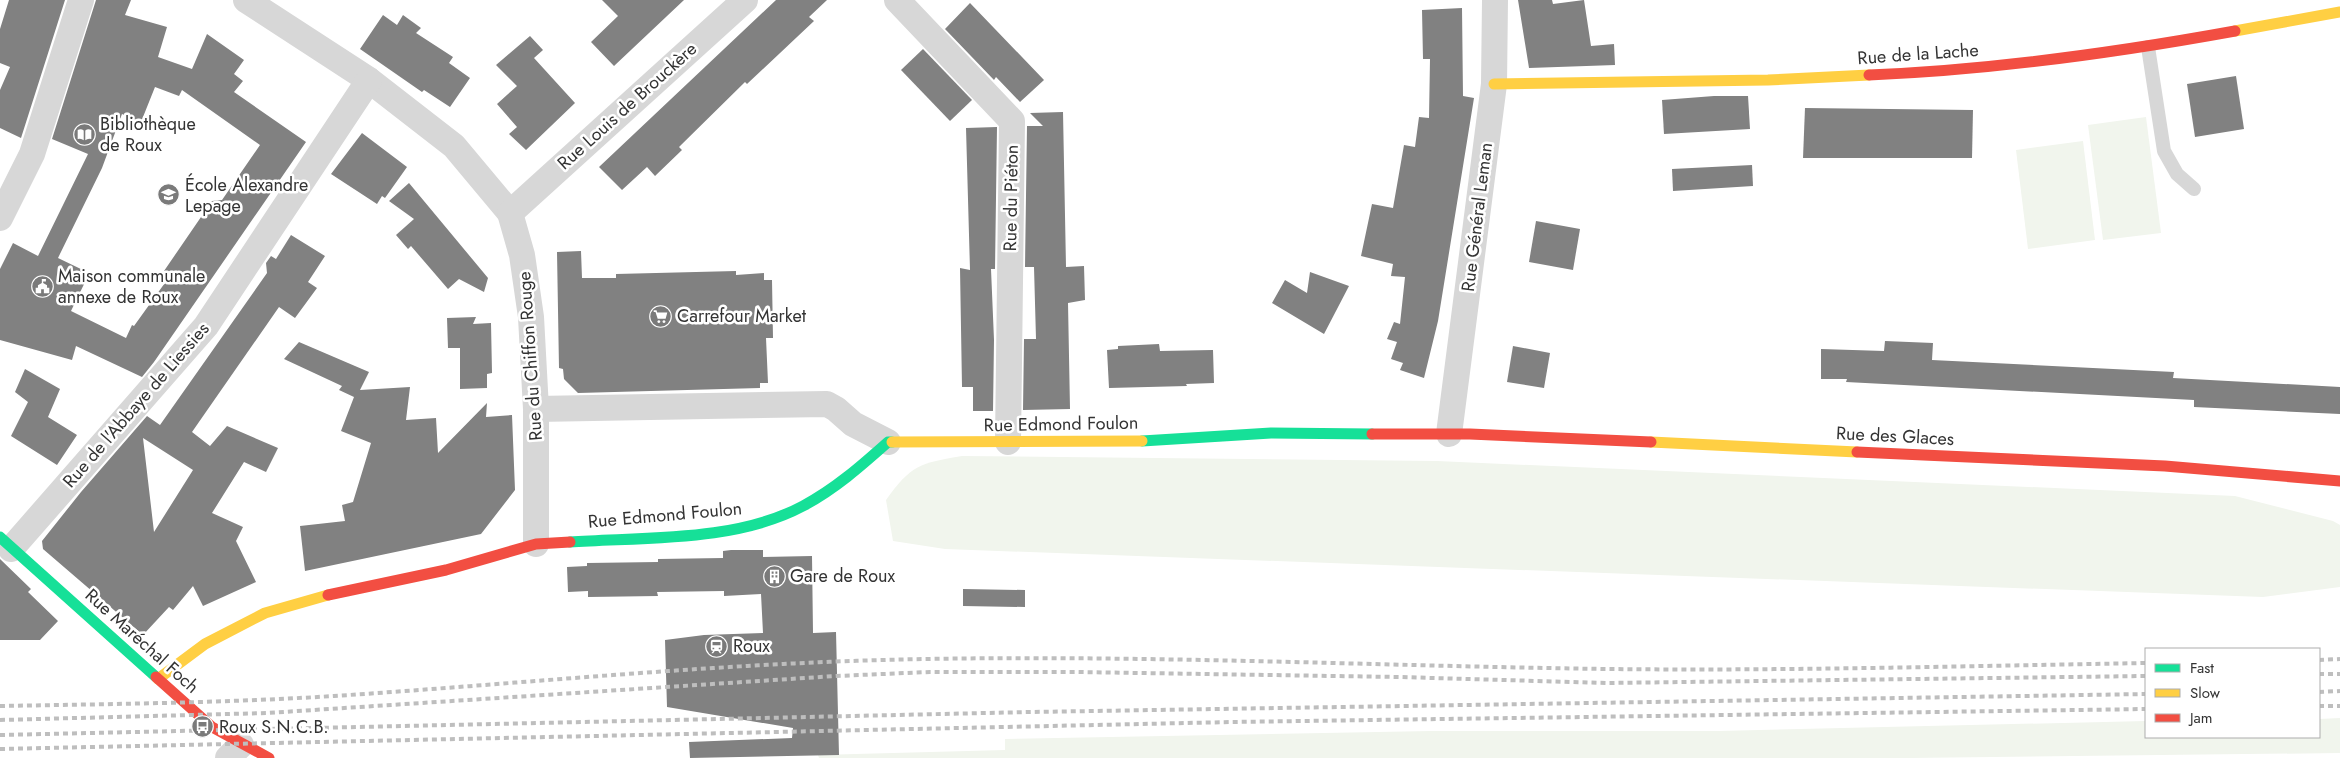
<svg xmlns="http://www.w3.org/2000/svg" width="2340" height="758" font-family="Jost,sans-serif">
  <rect width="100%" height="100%" fill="#fff"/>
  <!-- green -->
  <g fill="#f1f5ed">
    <path d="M2146 117 2161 233 2103 240 2088 125Z"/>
    <path d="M2083 141 2095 240 2028 249 2016 150Z"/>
    <path d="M962 456 1437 461 2235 496 2333 521 2340 525V587L2263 597 945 549 893 541 886 500C911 465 920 463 962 456Z"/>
    <path d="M2340 718V753L1911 758H819L818 755 1005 750V739L1431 731H1719L2146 721V737H2319V719Z"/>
  </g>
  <!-- building -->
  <g fill="#818181" fill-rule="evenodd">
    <path d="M9 0H65L21 138 0 128V90L10 67 0 63V29Z"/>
    <path d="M96 0H131L125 15 167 27 158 57 192 69 207 34 244 60 234 74 243 81 234 92 306 142 154 362 142 377 76 346 72 360 0 340V269L13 243 38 256 88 154 52 139ZM155 87 179 96 182 90 260 145 222 200 212 201 164 271 167 280 134 326 132 325 126 338 71 311 87 278 82 275 85 271 58 258 102 168 122 114 141 122Z"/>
    <path d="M602 0H684L614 66 591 42 618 16Z"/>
    <path d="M776 0H827L809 17 814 21 747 84 745 82 679 147 682 150 655 176 647 167 622 190 599 167Z"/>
    <path d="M1518 0H1552L1553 4 1584 0 1591 46 1614 44 1615 65 1529 68Z"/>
    <path d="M970 3 1044 80 1020 102 996 77 994 80 945 29Z"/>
    <path d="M1462 8 1463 96 1474 98 1438 321 1424 378 1400 370 1403 363 1391 359 1397 342 1387 339 1394 322 1400 324 1405 277 1391 276 1393 264 1361 256 1372 204 1393 208 1404 145 1415 147 1419 117 1429 118 1430 59H1423L1422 10Z"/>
    <path d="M383 15 397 25 403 15 421 28 416 33 453 57 449 63 470 78 450 107 424 90 422 92 360 49Z"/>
    <path d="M530 36 543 50 534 58 575 103 526 150 509 134 517 127 497 104 517 86 496 65Z"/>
    <path d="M923 49 972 100 950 121 901 70Z"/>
    <path d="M2236 76 2244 129 2195 137 2187 84Z"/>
    <path d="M1714 96H1748L1750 129 1664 134 1662 100Z"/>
    <path d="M1805 108 1973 110 1972 158H1803Z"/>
    <path d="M1063 112 1066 267 1084 266 1085 300 1068 303 1070 409 1023 410 1024 339H1036L1034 267H1025L1027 126H1043L1030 113Z"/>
    <path d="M997 127 995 269H991L994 340 993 411H973V387H962L960 268 970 270 966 128Z"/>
    <path d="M362 133 407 167 385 198 382 196 377 204 331 174Z"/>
    <path d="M1752 165 1753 186 1673 191 1672 169Z"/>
    <path d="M409 183 488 278 484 292 459 279 448 289 411 246 408 249 396 235 414 219 389 201Z"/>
    <path d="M1536 221 1580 229 1573 270 1529 262Z"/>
    <path d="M291 235 325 256 308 282 317 288 295 318 279 307 192 432 210 446 227 426 278 448 266 472 244 462 212 513 243 527 236 541 256 582 203 606 193 586 173 610 169 607 143 635 43 549 42 541 81 492 147 416 160 425 267 273 266 263 271 256 276 259ZM143 438 193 470 154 532Z"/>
    <path d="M581 251 582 278H616V274L736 271V275L764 273V280H772L773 338H766L768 383H760V388L578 393 564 379 563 369 559 368 557 252Z"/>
    <path d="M1310 272 1349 286 1324 334 1272 303 1285 280 1307 293Z"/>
    <path d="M476 317 473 324 491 323 492 373 487 374V388L460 389V348H448L447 318Z"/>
    <path d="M1885 341 1933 343 1932 360 2174 372 2173 378 2340 387V414L2194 407V400L1846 382 1847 379H1821V349L1884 351Z"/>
    <path d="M299 342 369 372 360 390 410 387 406 420 436 418 438 453 487 403 486 417 512 415 515 490 481 534 305 571 300 526 345 521 342 505 353 502 371 443 341 431 354 397 339 390 342 386 284 359Z"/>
    <path d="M1159 344 1160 351 1213 350 1214 383 1186 384 1187 386 1109 388 1107 350 1118 349V346Z"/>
    <path d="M1513 346 1550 353 1544 388 1507 382Z"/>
    <path d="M25 369 60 389 48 417 77 435 57 465 11 436 28 402 15 392Z"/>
    <path d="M731 550H763V557L812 556 813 633 836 632 839 755 690 758 689 742 792 738 793 728 667 707 665 640 704 635 763 633 761 594 724 596V591L657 592 658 596 588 597V591L568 592 567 567 587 566V563L658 562V559L723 558V551Z"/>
    <path d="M0 559 31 589 28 592 58 621 40 640H0Z"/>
    <path d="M963 589 1025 590V607L963 606Z"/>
  </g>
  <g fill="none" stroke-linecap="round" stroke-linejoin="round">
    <!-- lane -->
    <path stroke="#d7d7d7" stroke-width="14" d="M2148 47 2164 151 2177 174 2194 189"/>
    <!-- street -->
    <g stroke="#d7d7d7" stroke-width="26">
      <path d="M246 0 369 80 454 146 510 213 522 255 531 317 536 409V544"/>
      <path d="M897 0 1012 121 1008 442"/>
      <path d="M510 213 745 0"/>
      <path d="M0 218 32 154 81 0"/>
      <path d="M536 409 827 404 836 409 853 424 888 442"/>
      <path d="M1449 434 1494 84 1495 0"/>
      <path d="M11 549 206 326 369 80"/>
      <path d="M228 758 241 745"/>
    </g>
    <!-- fast -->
    <g stroke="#16e098" stroke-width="11">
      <path d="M1142 441 1271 433 1372 434"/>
      <path d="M0 537 156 677"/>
      <path d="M570 542C645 537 736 542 803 506 835 489 861 466 888 442H892"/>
    </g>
    <!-- slow -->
    <g stroke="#ffcf43" stroke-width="11">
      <path d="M2235 31 2340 12"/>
      <path d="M1494 84 1768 80 1869 75"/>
      <path d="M892 442 1142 441"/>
      <path d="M1651 442 1857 452"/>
      <path d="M158 679 205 644 265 613 328 595"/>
    </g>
    <!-- jam -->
    <g stroke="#f24e42" stroke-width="11">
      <path d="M1869 75C1992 70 2114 53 2235 31"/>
      <path d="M1372 434H1470L1651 442"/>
      <path d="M1857 452 2165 466 2340 481"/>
      <path d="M328 595 446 570 536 544 570 542"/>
      <path d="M156 677 212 727 269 758"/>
    </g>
    <!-- rail -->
    <g stroke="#bebebe" stroke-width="4" stroke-dasharray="5 4" stroke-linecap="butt">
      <path d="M2319 660 2340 659"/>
      <path d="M2319 674H2340"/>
      <path d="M2319 692 2340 691"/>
      <path d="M0 706C111 704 223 703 334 696 532 683 729 662 927 659 1154 655 1380 666 1607 669 1786 671 1966 666 2146 663"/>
      <path d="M2319 706H2340"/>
      <path d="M0 720 267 713 836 676 930 672H1076L1399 677 1607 683 2146 676"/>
      <path d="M0 735 1031 712 2146 694"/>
      <path d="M0 749 1232 722 2146 709"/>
    </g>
  </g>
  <!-- icons -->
  <defs>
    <symbol id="library-disc" viewBox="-11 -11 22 22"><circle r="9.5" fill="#7a7a7a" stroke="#fff"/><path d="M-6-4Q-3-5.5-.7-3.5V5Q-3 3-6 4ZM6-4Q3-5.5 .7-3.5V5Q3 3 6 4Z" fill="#fff"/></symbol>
    <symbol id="school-disc" viewBox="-11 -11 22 22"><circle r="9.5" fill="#7a7a7a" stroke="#fff"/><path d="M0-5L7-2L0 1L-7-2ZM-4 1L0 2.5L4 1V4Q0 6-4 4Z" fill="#fff"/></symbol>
    <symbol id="civic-disc" viewBox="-11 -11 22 22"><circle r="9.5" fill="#7a7a7a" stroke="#fff"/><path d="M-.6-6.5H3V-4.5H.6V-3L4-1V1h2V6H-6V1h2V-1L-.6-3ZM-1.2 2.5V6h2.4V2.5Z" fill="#fff"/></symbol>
    <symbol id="supermarket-disc" viewBox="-11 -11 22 22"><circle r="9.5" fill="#7a7a7a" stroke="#fff"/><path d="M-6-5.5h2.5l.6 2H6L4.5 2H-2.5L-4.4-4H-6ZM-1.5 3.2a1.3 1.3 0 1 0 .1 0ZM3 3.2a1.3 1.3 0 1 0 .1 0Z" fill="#fff"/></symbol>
    <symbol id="building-disc" viewBox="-11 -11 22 22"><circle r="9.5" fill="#7a7a7a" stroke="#fff"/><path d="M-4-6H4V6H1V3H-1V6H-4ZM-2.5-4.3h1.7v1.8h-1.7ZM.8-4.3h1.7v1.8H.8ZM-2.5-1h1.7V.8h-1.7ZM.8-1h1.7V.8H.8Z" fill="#fff"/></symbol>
    <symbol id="station-disc" viewBox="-11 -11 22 22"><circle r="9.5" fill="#7a7a7a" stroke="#fff"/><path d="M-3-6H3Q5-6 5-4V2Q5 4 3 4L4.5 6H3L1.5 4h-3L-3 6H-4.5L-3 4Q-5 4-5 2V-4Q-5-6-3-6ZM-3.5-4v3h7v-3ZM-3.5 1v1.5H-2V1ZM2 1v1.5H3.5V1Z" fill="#fff"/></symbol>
    <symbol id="bus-disc" viewBox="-11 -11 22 22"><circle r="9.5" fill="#7a7a7a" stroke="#fff"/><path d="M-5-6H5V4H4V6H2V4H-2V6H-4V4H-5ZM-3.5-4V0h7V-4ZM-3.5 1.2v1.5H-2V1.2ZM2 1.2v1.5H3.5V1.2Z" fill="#fff"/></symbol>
  </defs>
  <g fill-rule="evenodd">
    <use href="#library-disc" x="72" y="122" width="25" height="25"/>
    <use href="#school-disc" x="156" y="182" width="25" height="25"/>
    <use href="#civic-disc" x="30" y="274" width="25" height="25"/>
    <use href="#supermarket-disc" x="648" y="304" width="25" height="25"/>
    <use href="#building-disc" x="762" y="564" width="25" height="25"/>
    <use href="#station-disc" x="704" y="634" width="25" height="25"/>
    <use href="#bus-disc" x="190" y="714" width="25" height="25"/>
  </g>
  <g text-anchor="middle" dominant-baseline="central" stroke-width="5" stroke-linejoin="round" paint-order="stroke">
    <!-- street labels -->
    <g font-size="18" fill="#333" stroke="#fff">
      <text transform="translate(1918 54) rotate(-4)">Rue de la Lache</text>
      <text transform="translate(627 106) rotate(-42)">Rue Louis de Brouckère</text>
      <text transform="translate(1011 198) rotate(-89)">Rue du Piéton</text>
      <text transform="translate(1477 217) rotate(-83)">Rue Général Leman</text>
      <text transform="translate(530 356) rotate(-94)">Rue du Chiffon Rouge</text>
      <text transform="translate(136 405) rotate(-49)">Rue de l'Abbaye de Liessies</text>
      <text transform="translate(1061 424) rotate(-1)">Rue Edmond Foulon</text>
      <text transform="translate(1895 436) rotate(3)">Rue des Glaces</text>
      <text transform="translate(665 515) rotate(-5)">Rue Edmond Foulon</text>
      <text transform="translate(142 641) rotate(42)">Rue Maréchal Foch</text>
    </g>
    <!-- poi labels -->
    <g font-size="18" fill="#333" stroke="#fff" text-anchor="start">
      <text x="100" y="124">Bibliothèque<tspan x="100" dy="21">de Roux</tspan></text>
      <text x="185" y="185">École Alexandre<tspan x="185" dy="21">Lepage</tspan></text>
      <text x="58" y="276">Maison communale<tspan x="58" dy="21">annexe de Roux</tspan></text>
      <text x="677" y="316">Carrefour Market</text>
      <text x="790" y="576">Gare de Roux</text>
      <text x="733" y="646">Roux</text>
      <text x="219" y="727">Roux S.N.C.B.</text>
    </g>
  </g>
  <!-- legend -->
  <rect x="2145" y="648" width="175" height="90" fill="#ffffff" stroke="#adadad"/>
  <rect x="2155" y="664" width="25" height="8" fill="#16e098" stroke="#adadad"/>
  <text x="2190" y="673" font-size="15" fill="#333333">Fast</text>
  <rect x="2155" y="689" width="25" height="8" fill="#ffcf43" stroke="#adadad"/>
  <text x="2190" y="698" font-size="15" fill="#333333">Slow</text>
  <rect x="2155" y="714" width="25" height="8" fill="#f24e42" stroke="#adadad"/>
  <text x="2190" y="723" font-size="15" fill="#333333">Jam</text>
</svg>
